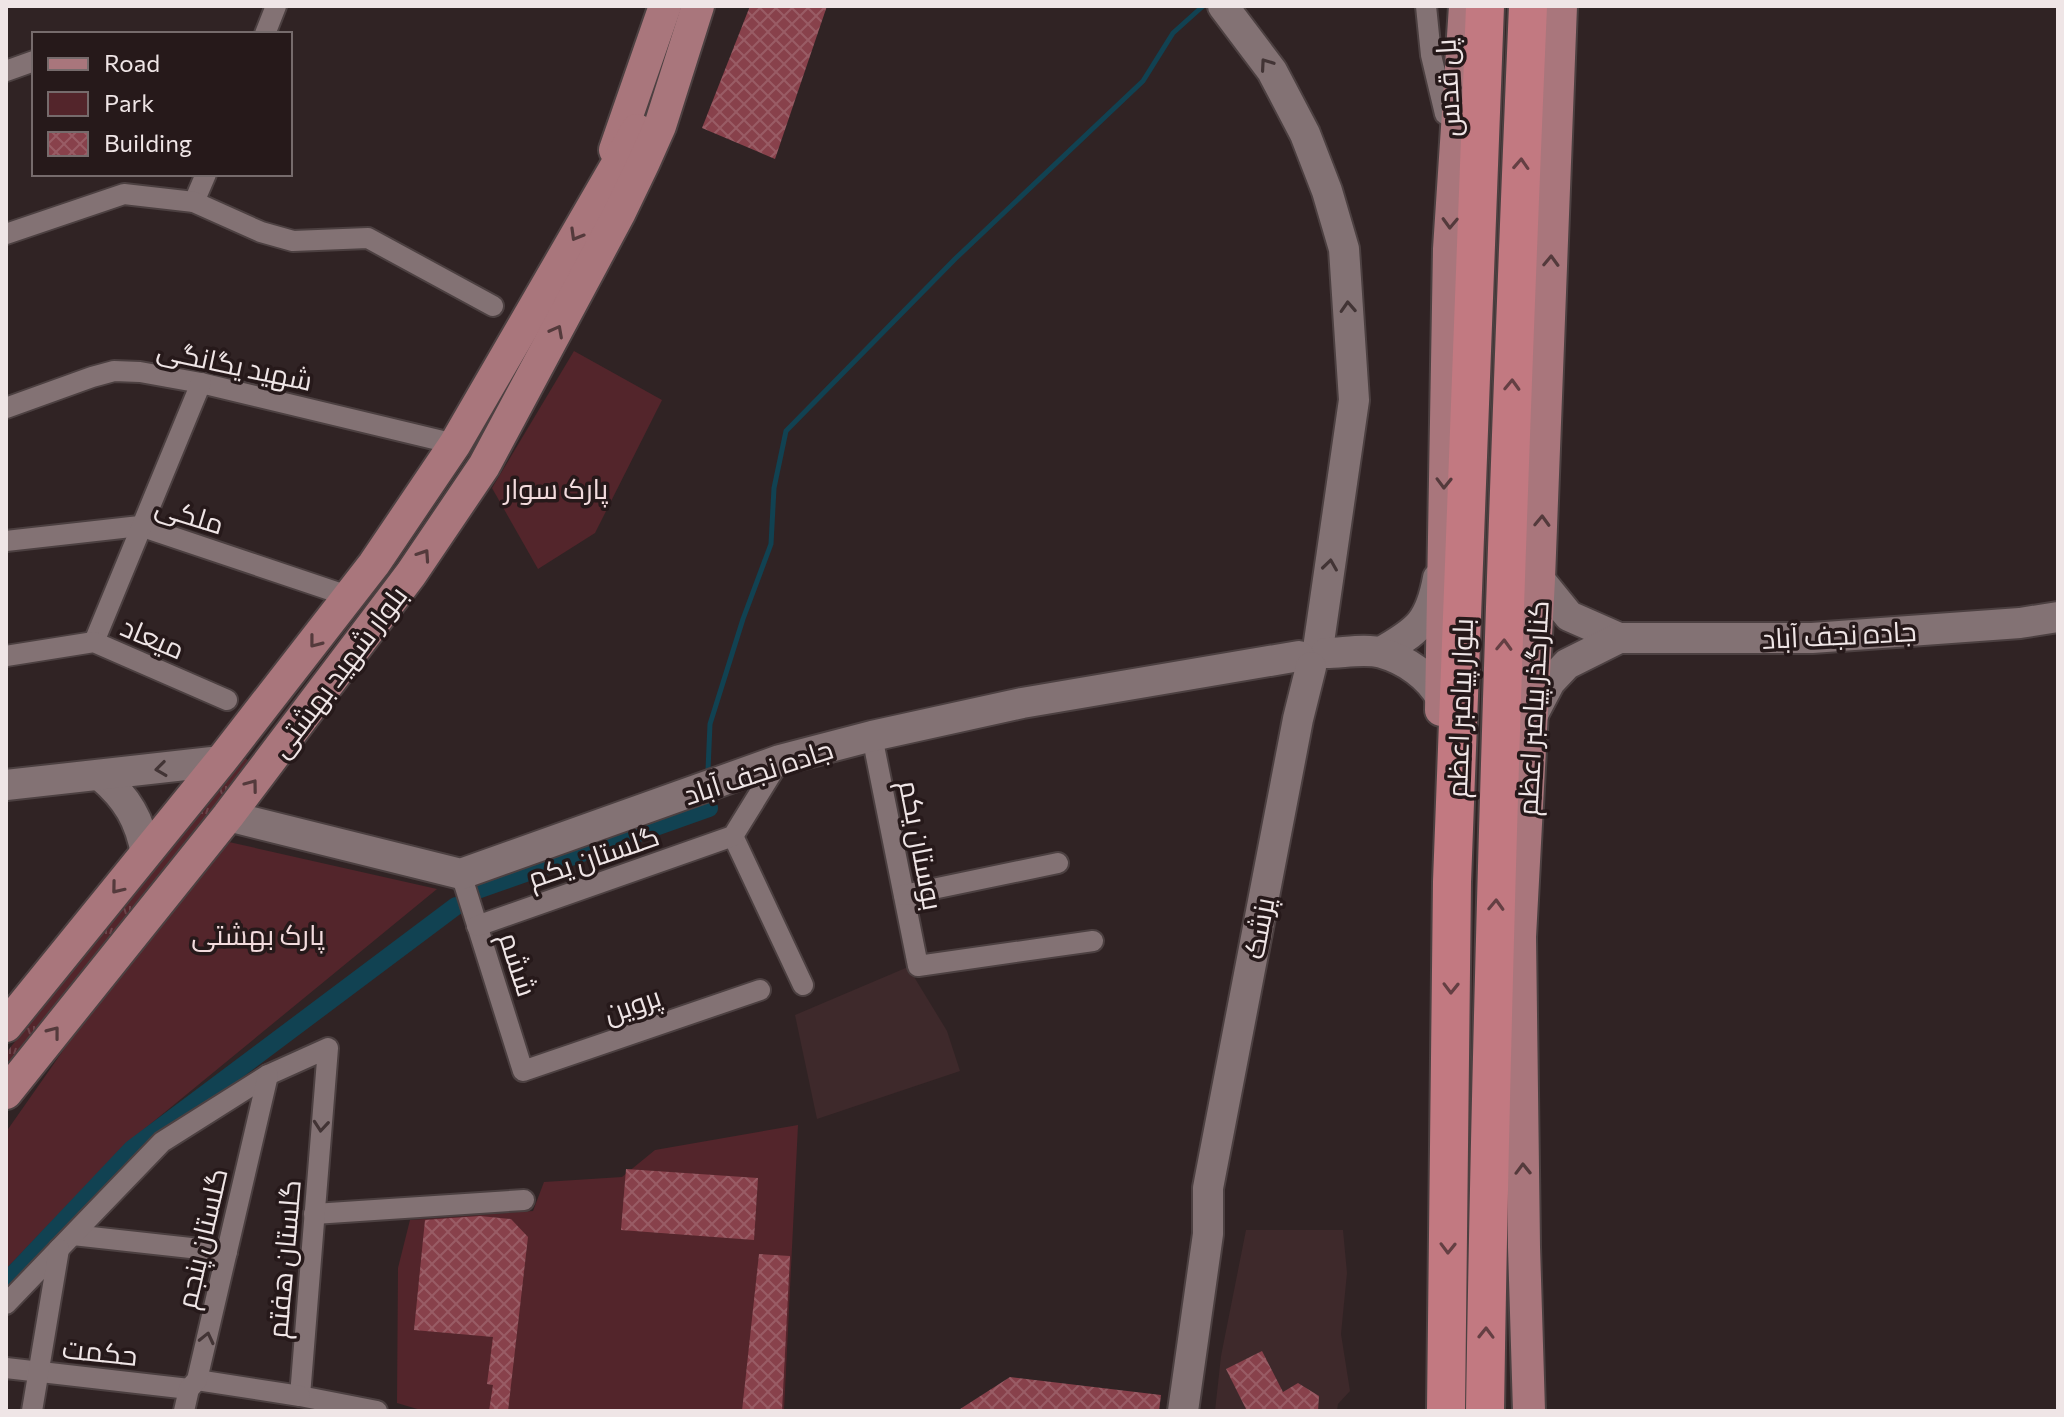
<svg xmlns="http://www.w3.org/2000/svg" width="2064" height="1417" font-family="Commissioner,Cairo,sans-serif">
  <defs>
    <pattern id="grass-tufts" width="24" height="20" patternUnits="userSpaceOnUse" patternTransform="scale(2)"><rect width="24" height="20" fill="#53252b"/><path d="M3 7l-1-3M5 7V3M7 7l1-3M15 17l-1-3M17 17v-4M19 17l1-3" fill="none" stroke="#6c444a"/></pattern>
    <pattern id="building-cross-hatch" width="8" height="8" patternUnits="userSpaceOnUse" patternTransform="scale(2)"><rect width="8" height="8" fill="#88414b"/><path d="M0 0l8 8M0 8l8-8" fill="none" stroke="#995c65"/></pattern>
  </defs>
  <rect width="100%" height="100%" fill="#302324"/>
  <!-- built -->
  <g fill="#3e292b">
    <path d="M908 967 947 1031 960 1071 817 1119 795 1015Z"/>
    <path d="M1246 1230H1343L1347 1273 1341 1334 1350 1391 1338 1404 1337 1411H1215L1221 1356Z"/>
  </g>
  <!-- grass -->
  <path fill="url(#grass-tufts)" d="M243 756 253 765 6 1075V1053Z"/>
  <!-- park -->
  <g fill="#53252b">
    <path d="M574 351 662 400 595 533 538 569 492 488Z"/>
    <path d="M229 842 437 889 126 1144 6 1269V1132L74 1035Z"/>
    <path d="M798 1125 784 1411H424L397 1403 398 1268 410 1220 533 1211 544 1182 622 1177 655 1150Z"/>
  </g>
  <g fill="none" stroke-linecap="round" stroke-linejoin="round">
    <!-- stream -->
    <g stroke="#114252" stroke-width="5">
      <path d="M708 770 710 724 743 619 771 544 774 488 786 431 955 259 1143 81 1173 33 1203 6"/>
      <path d="M709 802V808"/>
    </g>
    <!-- canal -->
    <g stroke="#114252" stroke-width="18">
      <path d="M480 889 709 808"/>
      <path d="M6 1282 132 1149 456 906"/>
    </g>
  </g>
  <!-- building -->
  <g fill="url(#building-cross-hatch)">
    <path d="M750 6H827L775 159 702 128Z"/>
    <path d="M626 1169 758 1178 754 1240 621 1230Z"/>
    <path d="M480 1216 511 1219 528 1237 508 1411H489L493 1385 487 1384 493 1337 414 1330 425 1220Z"/>
    <path d="M759 1254 790 1256 782 1411H742Z"/>
    <path d="M1262 1351 1283 1392 1298 1383 1319 1396 1318 1411H1247L1226 1369Z"/>
    <path d="M1010 1377 1161 1395 1159 1411H957Z"/>
  </g>
  <g fill="none" stroke-linecap="round" stroke-linejoin="round">
    <defs>
      <g id="street">
        <path d="M1426 6 1431 55 1445 114"/>
        <path d="M265 34 276 6"/>
        <path d="M6 71 34 61"/>
        <path d="M194 202 206 174"/>
        <path d="M6 234 124 194 194 202 261 232 293 241 368 238 493 306"/>
        <path d="M6 408 92 377 114 371 140 372 201 383 455 444"/>
        <path d="M6 541 140 526 351 597"/>
        <path d="M94 642 201 383"/>
        <path d="M6 656 94 642 227 700"/>
        <path d="M872 736 918 966 1093 941"/>
        <path d="M733 836 803 985"/>
        <path d="M461 874 523 1071 760 990"/>
        <path d="M904 895 1058 863"/>
        <path d="M477 926 733 836 780 760"/>
        <path d="M314 1214 524 1200"/>
        <path d="M73 1235 227 1252"/>
        <path d="M6 1304 162 1142 268 1075 328 1048 300 1396 377 1411"/>
        <path d="M6 1368 189 1389"/>
        <path d="M197 1380 300 1396"/>
        <path d="M32 1411 59 1249"/>
        <path d="M184 1411 189 1389 197 1380 268 1075"/>
      </g>
      <g id="secondary">
        <path d="M1223 6 1272 71 1305 134 1327 191 1344 249 1354 400 1319 642"/>
        <path d="M1539 579 1569 616 1619 638"/>
        <path d="M1381 652C1418 631 1430 622 1438 578"/>
        <path d="M1326 653C1343 653 1366 648 1382 653 1406 660 1429 676 1441 698"/>
        <path d="M1531 718 1550 682 1567 664 1619 638H1812L2020 623 2058 617"/>
        <path d="M101 776C127 798 140 820 146 854"/>
        <path d="M6 785 221 761"/>
        <path d="M228 816 461 874 780 760 872 736 1022 703 1299 656"/>
        <path d="M1183 1411 1208 1234V1188L1298 719 1311 667"/>
      </g>
      <g id="primary">
        <path d="M615 150 665 6"/>
        <path d="M1441 710 1449 249 1465 6"/>
        <path d="M6 1026 221 761 374 564 455 444 637 130"/>
        <path d="M6 1093 228 816 411 574 484 466 619 214 644 162 660 126 698 6"/>
        <path d="M1529 1411 1524 1247 1520 937 1539 579 1561 6"/>
      </g>
      <g id="highway">
        <path d="M1446 1411 1452 882 1485 6"/>
        <path d="M1485 1411C1492 943 1508 474 1528 6"/>
      </g>
    </defs>
    <!-- street casing -->
    <use href="#street" stroke="#4c4041" stroke-width="24"/>
    <!-- secondary casing -->
    <use href="#secondary" stroke="#4c4041" stroke-width="34"/>
    <!-- primary casing -->
    <use href="#primary" stroke="#4c4041" stroke-width="36"/>
    <!-- highway casing -->
    <use href="#highway" stroke="#4c4041" stroke-width="42"/>
    <!-- street -->
    <use href="#street" stroke="#837274" stroke-width="20"/>
    <!-- secondary -->
    <use href="#secondary" stroke="#837274" stroke-width="30"/>
    <!-- primary -->
    <use href="#primary" stroke="#a9767c" stroke-width="32"/>
    <!-- highway -->
    <use href="#highway" stroke="#c27981" stroke-width="38"/>
  </g>
  <!-- one-way arrows -->
  <defs><path id="oneway-chevron" d="M-2-3.5L2.5 0L-2 3.5" fill="none" stroke-width="1.6" stroke-linecap="round" stroke-linejoin="round" transform="scale(2)"/></defs>
  <g stroke="#423435">
    <use href="#oneway-chevron" transform="translate(1266 64) rotate(-125)"/>
    <use href="#oneway-chevron" transform="translate(1348 307) rotate(-93)"/>
    <use href="#oneway-chevron" transform="translate(1330 565) rotate(-82)"/>
    <use href="#oneway-chevron" transform="translate(161 769) rotate(173)"/>
    <use href="#oneway-chevron" transform="translate(321 1126) rotate(95)"/>
    <use href="#oneway-chevron" transform="translate(207 1338) rotate(-77)"/>
  </g>
  <g stroke="#643f43">
    <use href="#oneway-chevron" transform="translate(1521 164) rotate(-87)"/>
    <use href="#oneway-chevron" transform="translate(1512 385) rotate(-88)"/>
    <use href="#oneway-chevron" transform="translate(1504 645) rotate(-88)"/>
    <use href="#oneway-chevron" transform="translate(1496 905) rotate(-88)"/>
    <use href="#oneway-chevron" transform="translate(1451 988) rotate(91)"/>
    <use href="#oneway-chevron" transform="translate(1448 1248) rotate(91)"/>
    <use href="#oneway-chevron" transform="translate(1486 1333) rotate(-89)"/>
  </g>
  <g stroke="#543a3c">
    <use href="#oneway-chevron" transform="translate(1450 223) rotate(92)"/>
    <use href="#oneway-chevron" transform="translate(576 235) rotate(120)"/>
    <use href="#oneway-chevron" transform="translate(1551 261) rotate(-88)"/>
    <use href="#oneway-chevron" transform="translate(557 331) rotate(-62)"/>
    <use href="#oneway-chevron" transform="translate(1444 483) rotate(91)"/>
    <use href="#oneway-chevron" transform="translate(1542 521) rotate(-88)"/>
    <use href="#oneway-chevron" transform="translate(424 555) rotate(-56)"/>
    <use href="#oneway-chevron" transform="translate(315 642) rotate(128)"/>
    <use href="#oneway-chevron" transform="translate(252 785) rotate(-53)"/>
    <use href="#oneway-chevron" transform="translate(117 888) rotate(129)"/>
    <use href="#oneway-chevron" transform="translate(54 1032) rotate(-52)"/>
    <use href="#oneway-chevron" transform="translate(1523 1169) rotate(-91)"/>
  </g>
  <g text-anchor="middle" dominant-baseline="central" stroke-width="7" stroke-linejoin="round" paint-order="stroke">
    <!-- street labels -->
    <g font-size="28" fill="#efe5e6" stroke="#26191a">
      <text transform="translate(1447 88) rotate(-93)">پل قدس</text>
      <text transform="translate(235 364) rotate(12)">شهید یگانگی</text>
      <text transform="translate(190 514) rotate(17)">ملکی</text>
      <text transform="translate(1839 634) rotate(-3)">جاده نجف آباد</text>
      <text transform="translate(153 637) rotate(23)">میعاد</text>
      <text transform="translate(338 671) rotate(-53)">بلوار شهید بهشتی</text>
      <text transform="translate(1459 708) rotate(-88)">بلوار پیامبر اعظم</text>
      <text transform="translate(1532 708) rotate(-87)">کنارگذر پیامبر اعظم</text>
      <text transform="translate(758 771) rotate(-18)">جاده نجف آباد</text>
      <text transform="translate(922 845) rotate(79)">بوستان یکم</text>
      <text transform="translate(593 856) rotate(-19)">گلستان یکم</text>
      <text transform="translate(1258 928) rotate(-79)">پزشک</text>
      <text transform="translate(519 964) rotate(72)">ششم</text>
      <text transform="translate(632 1004) rotate(-19)">پروین</text>
      <text transform="translate(201 1238) rotate(-77)">گلستان پنجم</text>
      <text transform="translate(283 1259) rotate(-85)">گلستان هفتم</text>
      <text transform="translate(100 1351) rotate(6)">حکمت</text>
    </g>
    <!-- park labels -->
    <g font-size="28" fill="#f2dbdd" stroke="#26191a">
      <text x="556" y="488">پارک سوار</text>
      <text x="258" y="934">پارک بهشتی</text>
    </g>
  </g>
  <!-- border -->
  <rect width="2064" height="1417" fill="none" stroke="#efe5e6" stroke-width="16"/>
  <!-- legend -->
  <rect x="32" y="32" width="260" height="144" fill="#26191a" stroke="#766b6c" stroke-width="2"/>
  <rect x="48" y="58" width="40" height="12" fill="#a9767c" stroke="#766b6c" stroke-width="2"/>
  <text x="104" y="72" font-size="24" fill="#efe5e6">Road</text>
  <rect x="48" y="92" width="40" height="24" fill="#53252b" stroke="#766b6c" stroke-width="2"/>
  <text x="104" y="112" font-size="24" fill="#efe5e6">Park</text>
  <rect x="48" y="132" width="40" height="24" fill="url(#building-cross-hatch)" stroke="#766b6c" stroke-width="2"/>
  <text x="104" y="152" font-size="24" fill="#efe5e6">Building</text>
</svg>
